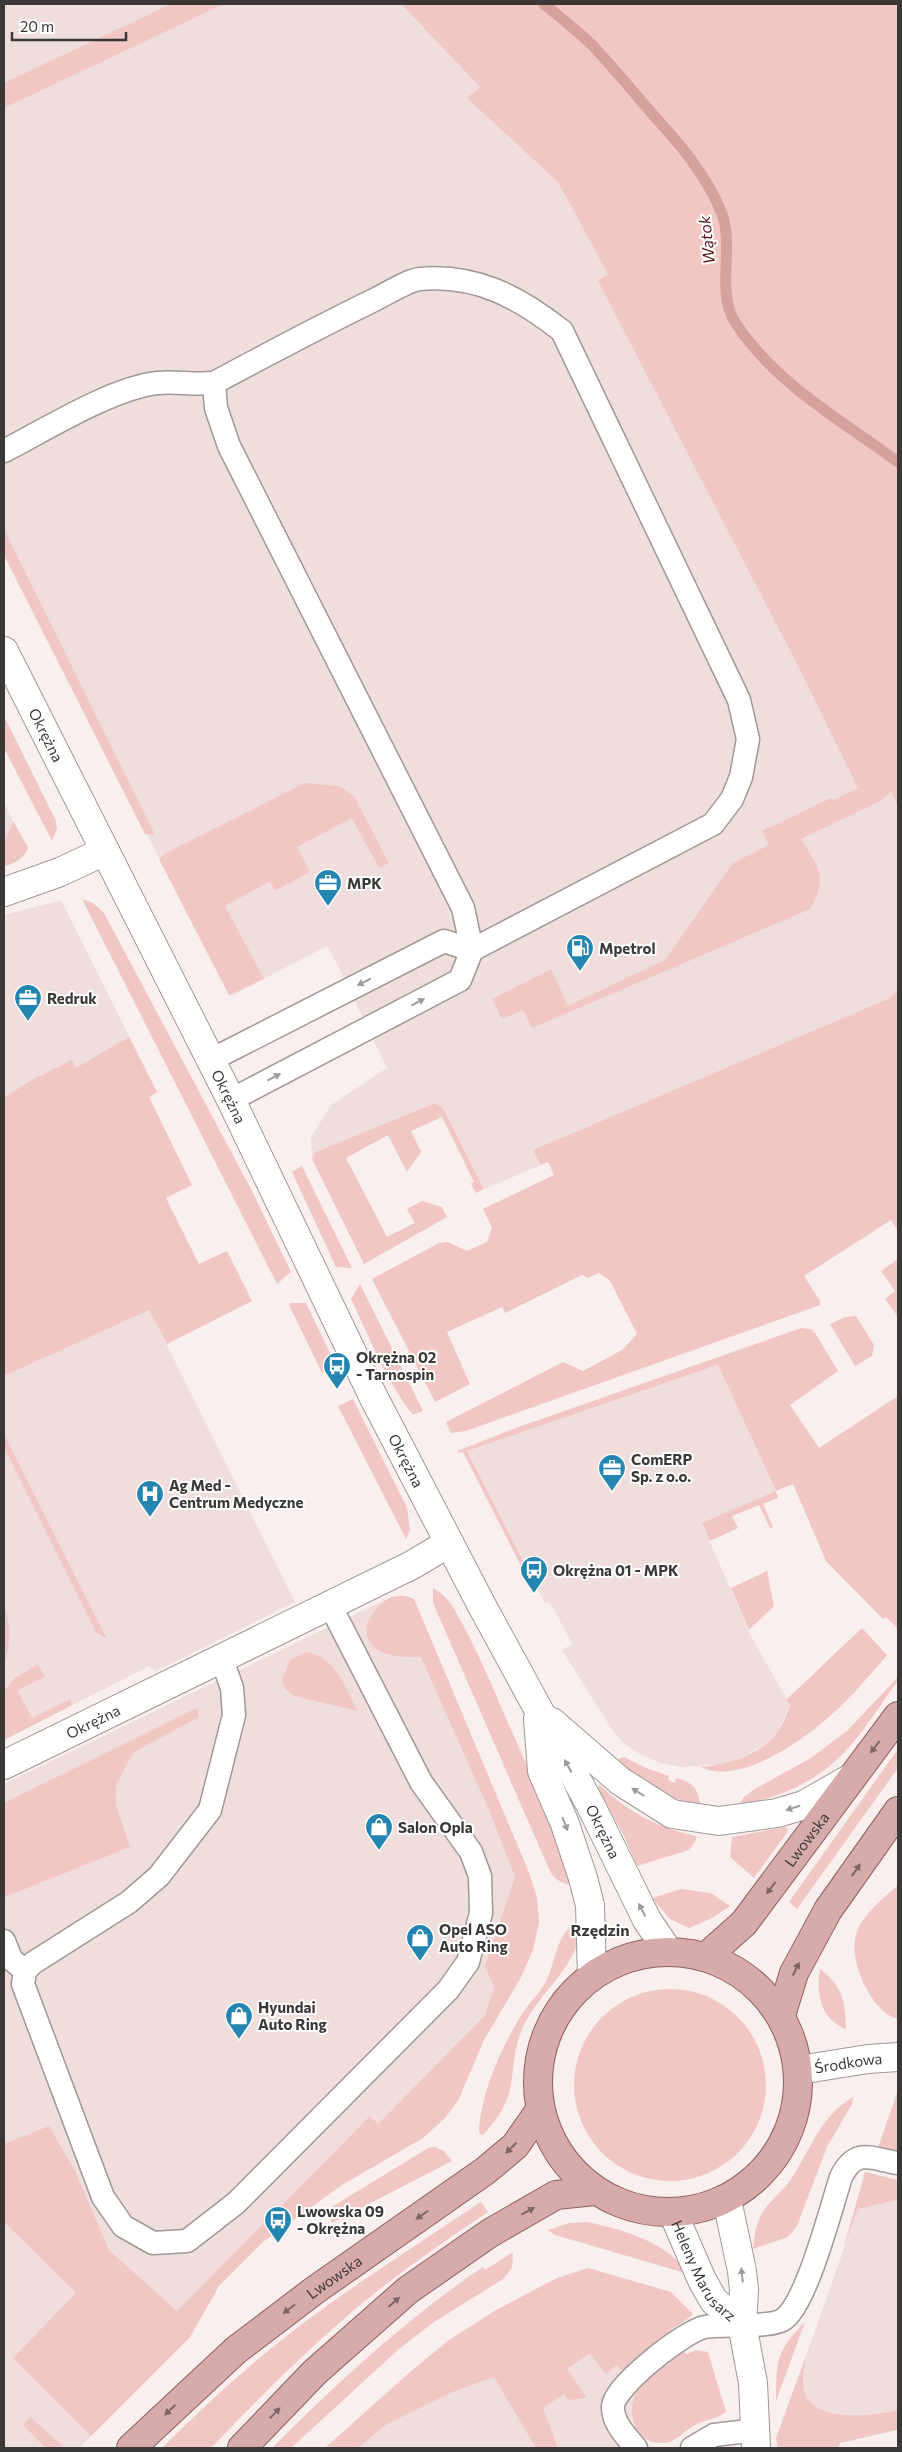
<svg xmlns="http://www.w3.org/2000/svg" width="902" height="2452" font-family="Commissioner,sans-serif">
  <rect width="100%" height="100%" fill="#f8efee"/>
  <!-- built -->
  <g fill="#efdedc">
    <path d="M4 4H401L576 188 898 807V989L890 998 534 1150 541 1165 484 1189 443 1108 435 1103 316 1152 312 1159 311 1137 331 1105 387 1068 337 964 327 946 233 995H229L4 555Z"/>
    <path d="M4 802 13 821 4 842Z"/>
    <path d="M61 900 157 1092 4 1188V915Z"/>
    <path d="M149 1309 295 1602 156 1671 149 1666 4 1740V1376Z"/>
    <path d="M718 1365 776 1492 702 1524 752 1638 790 1705 778 1731 766 1744 750 1753 728 1764 681 1767 660 1763 640 1754 626 1745 613 1731 562 1650 572 1644 550 1602 545 1603 467 1451Z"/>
    <path d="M405 1596 414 1599 530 1875 485 2015 219 2286 190 2337 79 2448H4V1784L391 1597Z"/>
    <path d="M898 2200V2410L776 2441 858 2209Z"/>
    <path d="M667 2332 687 2355 682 2351 639 2387 631 2420 634 2427 618 2443 621 2448H358L387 2424 453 2392 494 2377Z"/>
  </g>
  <!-- green -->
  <g fill="#f1c7c4">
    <path d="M171 4H224L4 108V83Z"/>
    <path d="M401 4H898V807L891 792 880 801 801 839C818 867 829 877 810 909L532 1028 523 1010 502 1019 492 999 551 969 568 1006 665 960 733 863 769 845 762 831 831 798 833 800 858 788 795 660 598 281 608 274 558 182 467 98 480 87Z"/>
    <path d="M4 529 155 835 145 834 4 555Z"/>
    <path d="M4 716 56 821 57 829 52 841 4 748Z"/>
    <path d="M305 783 339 786 354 796 389 863 379 868 352 818 297 847 310 872 275 891 270 881 225 906 264 979 229 995 159 859 164 854Z"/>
    <path d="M13 821 28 847C25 859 15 862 4 867V842Z"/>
    <path d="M82 899 93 903 104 913 251 1189 291 1272 277 1284Z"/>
    <path d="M898 989V1231L891 1220 804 1276 820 1301V1305L466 1431 451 1433 446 1422 563 1362 583 1371 622 1350 637 1334 610 1281 599 1273 588 1278 582 1275 505 1313 502 1307 447 1332 470 1384 435 1402 372 1279 439 1243 448 1242 467 1251 487 1242 492 1228 483 1209 554 1175 548 1162 541 1165 533 1150 890 998Z"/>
    <path d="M129 1037 157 1092 149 1097 192 1185 166 1198 199 1264 227 1251 252 1301 167 1344 149 1310 4 1376V1098L28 1082 72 1060 76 1068Z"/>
    <path d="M435 1103 443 1108 484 1189 476 1193 471 1184 474 1182 442 1117 411 1131 421 1152 407 1172 388 1135 346 1158 387 1237 415 1223 407 1209 422 1201 442 1207 447 1217 364 1264 312 1159 316 1152Z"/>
    <path d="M302 1166 352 1268 336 1267 292 1172Z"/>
    <path d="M898 1259V1317L885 1299 895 1291 881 1271Z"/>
    <path d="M360 1284 423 1411 413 1415C386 1381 370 1338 351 1299Z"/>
    <path d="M291 1303H306L336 1366 322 1373 289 1305Z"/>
    <path d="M856 1316 874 1345 872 1356 855 1366 830 1324 845 1317Z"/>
    <path d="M801 1328 811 1329 815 1333 838 1371 790 1405 819 1448 898 1396V1629L886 1617 883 1619 826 1561 793 1484 776 1491 778 1498 763 1504 773 1527 770 1528 759 1505 732 1516 738 1528 710 1541 702 1523 776 1491 718 1365 467 1451 531 1576 527 1578 463 1452 459 1453 457 1451 513 1429Z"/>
    <path d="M353 1399 407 1508 410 1530 406 1539 338 1406Z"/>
    <path d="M4 1434 107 1639 96 1632 4 1447Z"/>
    <path d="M767 1571 774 1606 749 1630 731 1588Z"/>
    <path d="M433 1588C442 1593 449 1600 454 1609 479 1651 497 1699 517 1743 537 1789 559 1836 572 1885 561 1884 553 1878 549 1869L433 1603Z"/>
    <path d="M405 1596 414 1599 530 1875 537 1898 539 1922 533 1950 520 1979 484 2040 458 2101 445 2118 423 2138 342 2185 263 2242 219 2286 190 2337 91 2436 13 2358 76 2293 4 2222V2144L49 2126 75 2171 109 2250 177 2311 370 2116 378 2124 485 2015 494 1987 485 1966 515 1877 489 1810 421 1657C406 1657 385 1658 373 1646 357 1630 374 1606 390 1598 394 1596 400 1596 405 1596Z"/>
    <path d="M4 1606C11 1626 11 1645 4 1664Z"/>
    <path d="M862 1628 887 1655C869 1676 851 1698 830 1716 802 1741 739 1786 701 1767 727 1765 763 1754 778 1731 783 1724 787 1714 790 1705L786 1700Z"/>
    <path d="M306 1652C335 1656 345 1687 358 1711L294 1696 285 1689 282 1680 290 1660Z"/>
    <path d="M38 1664 45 1677 17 1690 32 1718 70 1699 72 1705 4 1740V1691L14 1679Z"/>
    <path d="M898 1677V1680C876 1711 854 1749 823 1771 798 1790 768 1799 739 1806L743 1798 753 1790 811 1758 848 1730Z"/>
    <path d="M197 1708 199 1717 134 1752 127 1764 116 1785V1805L130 1847 5 1897 4 1803Z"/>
    <path d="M898 1749V1768L797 1909 789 1902Z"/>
    <path d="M624 1757 646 1768 669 1776 668 1780 675 1783 676 1778C692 1782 699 1789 700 1805 671 1800 636 1784 618 1759Z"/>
    <path d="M600 1785C627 1812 659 1828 696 1836V1840L689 1850 637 1866 625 1838 600 1792 598 1787Z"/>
    <path d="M785 1827 788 1829 787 1833 754 1878 730 1857 732 1837Z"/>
    <path d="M898 1885V2019C872 2013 848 1960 856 1935 862 1914 883 1899 898 1885Z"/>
    <path d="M681 1889 711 1893 730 1906 712 1918 689 1928 670 1919 652 1898Z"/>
    <path d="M581 1919C580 1926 580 1935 578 1942 567 1976 534 1998 521 2032 514 2049 514 2066 511 2084 508 2105 496 2121 482 2136L479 2132C481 2092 501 2048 522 2014 529 2003 539 1994 545 1983 558 1958 554 1934 581 1919Z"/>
    <path d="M820 1969C843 1986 845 2002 846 2029 820 2019 816 1994 820 1969Z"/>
    <circle cx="670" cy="2085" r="96"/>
    <path d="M898 2090V2153L878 2148Z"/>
    <path d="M853 2097 852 2104 827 2147 797 2226 788 2237 753 2249C754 2236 756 2226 761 2215 768 2202 780 2194 789 2182 810 2152 819 2117 853 2097Z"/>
    <path d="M435 2147 444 2151 452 2161 332 2223 327 2210 428 2148Z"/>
    <path d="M865 2172 898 2180V2200L858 2209 843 2250Z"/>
    <path d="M481 2202 488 2212C453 2235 419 2259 385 2285 322 2334 266 2391 211 2448H162C196 2414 231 2381 268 2351 335 2296 409 2250 481 2202Z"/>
    <path d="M588 2222C623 2230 661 2240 685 2269L682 2272 555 2235 548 2230 569 2223Z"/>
    <path d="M513 2252 512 2268 503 2279 434 2322 399 2349 291 2448H272C338 2382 406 2319 483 2267L485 2270Z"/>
    <path d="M588 2268 671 2292 693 2314C684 2324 670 2327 663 2339L623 2372 617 2365 606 2374 590 2353 567 2369 587 2398 568 2400 564 2394 543 2408 558 2448H536L494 2377 453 2392 387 2424 358 2448H325L410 2372 449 2340 496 2310 557 2278Z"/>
    <path d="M805 2322 776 2401C776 2361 776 2351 805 2322Z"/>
    <path d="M695 2350 708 2352 726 2412C717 2419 705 2420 695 2425 687 2429 677 2440 669 2442 635 2449 623 2413 639 2388 648 2374 669 2362 682 2351L687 2354Z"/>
    <path d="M806 2356C804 2368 801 2382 805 2394 816 2423 875 2416 898 2410V2435L897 2430 840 2443 838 2448H778L776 2438Z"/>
    <path d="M30 2417 65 2448H46L23 2425Z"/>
  </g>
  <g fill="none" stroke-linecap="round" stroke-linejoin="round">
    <!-- stream -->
    <path stroke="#d6a09d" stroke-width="11" d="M544 4C561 18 578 31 593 46 612 66 630 88 648 109 677 141 706 173 722 214 734 246 716 293 735 322 774 383 841 420 898 462"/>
    <defs>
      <g id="lane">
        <path d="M4 451C45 430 112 388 157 383 174 381 194 385 214 383"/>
        <path d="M211 1060 444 941 472 950 713 824 732 799 741 777 748 739 739 700 562 331C519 297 476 274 420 279 408 280 385 295 372 301 319 327 266 355 214 383L216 408 229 446 463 908 472 950 460 980 231 1100"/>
        <path d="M221 1657 232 1688 234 1715 210 1810 159 1876 129 1902 33 1963 25 1971 23 1984 103 2197 123 2226 153 2243 187 2241 236 2203 448 1990 468 1962 481 1913 480 1876 471 1852 421 1782 329 1603"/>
        <path d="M4 1941 11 1959 25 1971"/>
        <path d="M636 2448C627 2437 612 2423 613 2406 614 2386 686 2330 705 2327 722 2324 773 2328 784 2319 807 2302 831 2208 841 2177 856 2147 871 2159 898 2163"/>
        <path d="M692 2448 714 2435 757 2430"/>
      </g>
      <g id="street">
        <path d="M4 892 60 872 105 851"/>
        <path id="s1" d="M4 1765 412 1565 449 1543"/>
        <path id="s2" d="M799 2070 868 2059 898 2057"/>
        <path d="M727 2200 742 2271 744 2290 742 2324 753 2383 756 2448"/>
        <path id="s3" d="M673 2213 702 2280 714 2301 742 2324"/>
      </g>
      <g id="secondary">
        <path id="s4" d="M4 651 231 1100 373 1396 481 1604 591 1806 647 1920 668 1951"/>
        <path d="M538 1719 542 1771 565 1824 583 1878 590 1905 592 1976"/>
        <path d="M552 1722 620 1781 672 1814 719 1821 777 1813 804 1805 851 1778"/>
      </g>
      <g id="primary">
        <circle cx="668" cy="2082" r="130"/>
        <path id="s5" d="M707 1956 744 1923 898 1716"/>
        <path d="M781 2015 794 1973 828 1910 898 1811"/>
        <path id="s6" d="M131 2448 236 2350 315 2290 485 2171 515 2146 540 2110"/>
        <path d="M242 2448 315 2372 408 2290 490 2233 556 2195 595 2191"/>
      </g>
    </defs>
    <!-- lane casing -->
    <use href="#lane" stroke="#a09897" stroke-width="25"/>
    <!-- street casing -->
    <use href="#street" stroke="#a09897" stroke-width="30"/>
    <!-- secondary casing -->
    <use href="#secondary" stroke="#a09897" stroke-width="30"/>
    <!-- primary casing -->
    <use href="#primary" stroke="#8e5e5c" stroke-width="30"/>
    <!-- lane -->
    <use href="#lane" stroke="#fff" stroke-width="22"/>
    <!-- street -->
    <use href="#street" stroke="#fff" stroke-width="28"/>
    <!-- secondary -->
    <use href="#secondary" stroke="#fff" stroke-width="28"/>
    <!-- primary -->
    <use href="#primary" stroke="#d6aba9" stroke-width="28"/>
  </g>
  <!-- one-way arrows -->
  <defs><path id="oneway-solid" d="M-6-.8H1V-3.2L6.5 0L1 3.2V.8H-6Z" transform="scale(1.25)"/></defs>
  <g fill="#9d9c9c">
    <use href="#oneway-solid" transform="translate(364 982) rotate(153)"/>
    <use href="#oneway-solid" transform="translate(418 1002) rotate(-28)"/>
    <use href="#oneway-solid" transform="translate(274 1077) rotate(-28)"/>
    <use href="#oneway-solid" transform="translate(568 1766) rotate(-119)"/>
    <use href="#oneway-solid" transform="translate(638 1792) rotate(-148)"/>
    <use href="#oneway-solid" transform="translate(793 1808) rotate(163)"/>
    <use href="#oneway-solid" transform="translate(565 1824) rotate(69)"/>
    <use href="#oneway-solid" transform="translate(642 1910) rotate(-118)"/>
    <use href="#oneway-solid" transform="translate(742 2275) rotate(-97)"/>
  </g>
  <g fill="#796665">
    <use href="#oneway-solid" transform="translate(875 1747) rotate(127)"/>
    <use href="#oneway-solid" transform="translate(856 1870) rotate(-55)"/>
    <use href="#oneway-solid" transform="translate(771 1888) rotate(126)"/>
    <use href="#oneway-solid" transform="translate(796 1969) rotate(-64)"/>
    <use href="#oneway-solid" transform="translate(511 2148) rotate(136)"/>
    <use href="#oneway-solid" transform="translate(528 2211) rotate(-29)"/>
    <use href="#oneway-solid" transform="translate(422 2215) rotate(145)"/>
    <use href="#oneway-solid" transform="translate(394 2302) rotate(-41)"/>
    <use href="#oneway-solid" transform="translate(289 2309) rotate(143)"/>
    <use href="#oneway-solid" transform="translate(170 2410) rotate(136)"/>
    <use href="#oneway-solid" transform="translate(275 2413) rotate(-46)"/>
  </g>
  <!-- icons -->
  <defs>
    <symbol id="office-pin" viewBox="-11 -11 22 30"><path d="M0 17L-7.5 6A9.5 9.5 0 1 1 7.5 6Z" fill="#2585b1" stroke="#fff"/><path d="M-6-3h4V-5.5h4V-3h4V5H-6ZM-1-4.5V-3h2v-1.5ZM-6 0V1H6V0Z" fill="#fff"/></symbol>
    <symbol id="fuel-pin" viewBox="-11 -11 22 30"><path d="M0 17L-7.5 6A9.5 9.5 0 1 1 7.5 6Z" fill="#2585b1" stroke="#fff"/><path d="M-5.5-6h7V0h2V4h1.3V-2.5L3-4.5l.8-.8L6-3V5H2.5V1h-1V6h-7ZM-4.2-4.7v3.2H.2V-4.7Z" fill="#fff"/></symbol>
    <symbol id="bus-pin" viewBox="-11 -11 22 30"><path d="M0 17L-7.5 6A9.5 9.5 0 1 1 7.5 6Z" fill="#2585b1" stroke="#fff"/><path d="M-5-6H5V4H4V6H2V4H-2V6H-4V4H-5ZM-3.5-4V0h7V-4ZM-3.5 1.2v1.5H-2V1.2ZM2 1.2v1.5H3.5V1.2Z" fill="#fff"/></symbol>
    <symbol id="hospital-pin" viewBox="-11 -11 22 30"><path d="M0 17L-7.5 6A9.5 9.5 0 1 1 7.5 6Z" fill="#2585b1" stroke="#fff"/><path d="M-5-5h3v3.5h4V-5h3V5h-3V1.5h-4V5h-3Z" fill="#fff"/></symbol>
    <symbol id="shop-pin" viewBox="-11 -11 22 30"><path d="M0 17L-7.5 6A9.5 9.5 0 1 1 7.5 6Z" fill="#2585b1" stroke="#fff"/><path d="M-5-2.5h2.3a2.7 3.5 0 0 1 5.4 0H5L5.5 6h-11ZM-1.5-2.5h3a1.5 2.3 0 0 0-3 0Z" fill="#fff"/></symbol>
  </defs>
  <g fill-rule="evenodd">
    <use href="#office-pin" x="312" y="867" width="32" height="43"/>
    <use href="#fuel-pin" x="564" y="932" width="32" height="43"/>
    <use href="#office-pin" x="12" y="982" width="32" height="43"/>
    <use href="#bus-pin" x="321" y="1350" width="32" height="43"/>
    <use href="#office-pin" x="596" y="1452" width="32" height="43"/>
    <use href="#hospital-pin" x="134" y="1478" width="32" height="43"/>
    <use href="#bus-pin" x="518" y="1554" width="32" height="43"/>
    <use href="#shop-pin" x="363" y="1811" width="32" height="43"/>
    <use href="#shop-pin" x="404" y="1922" width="32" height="43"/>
    <use href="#shop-pin" x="223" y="2000" width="32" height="43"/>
    <use href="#bus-pin" x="262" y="2204" width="32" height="43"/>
  </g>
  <g text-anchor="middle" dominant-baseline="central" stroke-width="4" stroke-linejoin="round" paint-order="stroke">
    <!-- street labels -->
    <g font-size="15" fill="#3b3838" stroke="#fff">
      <text stroke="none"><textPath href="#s4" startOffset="94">Okrężna</textPath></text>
      <text stroke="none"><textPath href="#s4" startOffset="499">Okrężna</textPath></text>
      <text stroke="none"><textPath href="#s4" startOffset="904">Okrężna</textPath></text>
      <text stroke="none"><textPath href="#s1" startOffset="99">Okrężna</textPath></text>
      <text stroke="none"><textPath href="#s4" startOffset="1324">Okrężna</textPath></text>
      <text stroke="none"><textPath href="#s5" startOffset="154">Lwowska</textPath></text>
      <text stroke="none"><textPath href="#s2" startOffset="50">Środkowa</textPath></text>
      <text stroke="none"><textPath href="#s3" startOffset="66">Heleny Marusarz</textPath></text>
      <text stroke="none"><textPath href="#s6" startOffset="266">Lwowska</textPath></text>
    </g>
    <!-- poi labels -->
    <g font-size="15" font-weight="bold" fill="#3b3838" stroke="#fff" text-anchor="start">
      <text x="347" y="883">MPK</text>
      <text x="599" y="948">Mpetrol</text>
      <text x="47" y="998">Redruk</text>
      <text x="356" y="1357">Okrężna 02<tspan x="356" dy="17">- Tarnospin</tspan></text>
      <text x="631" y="1459">ComERP<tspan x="631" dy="17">Sp. z o.o.</tspan></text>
      <text x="169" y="1485">Ag Med -<tspan x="169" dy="17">Centrum Medyczne</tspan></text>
      <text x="553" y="1570">Okrężna 01 - MPK</text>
      <text x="398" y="1827">Salon Opla</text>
      <text x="439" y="1929">Opel ASO<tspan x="439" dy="17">Auto Ring</tspan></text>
      <text x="258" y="2007">Hyundai<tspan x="258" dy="17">Auto Ring</tspan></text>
      <text x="297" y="2211">Lwowska 09<tspan x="297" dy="17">- Okrężna</tspan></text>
    </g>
    <!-- water labels -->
    <g font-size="16" font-style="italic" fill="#5c1c1d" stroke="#fff">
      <text transform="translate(706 240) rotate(-96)">Wątok</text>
    </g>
    <!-- neighbourhood labels -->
    <g font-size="16" font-weight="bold" fill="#3b3838" stroke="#fff">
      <text x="600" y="1929">Rzędzin</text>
    </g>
  </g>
  <!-- border -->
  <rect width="902" height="2452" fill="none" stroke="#3b3838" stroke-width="10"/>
  <!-- scale -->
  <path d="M12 32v8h114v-8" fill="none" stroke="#3b3838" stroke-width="2.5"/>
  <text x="20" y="32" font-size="15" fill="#3b3838" stroke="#ffffff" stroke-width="4" paint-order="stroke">20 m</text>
</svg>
